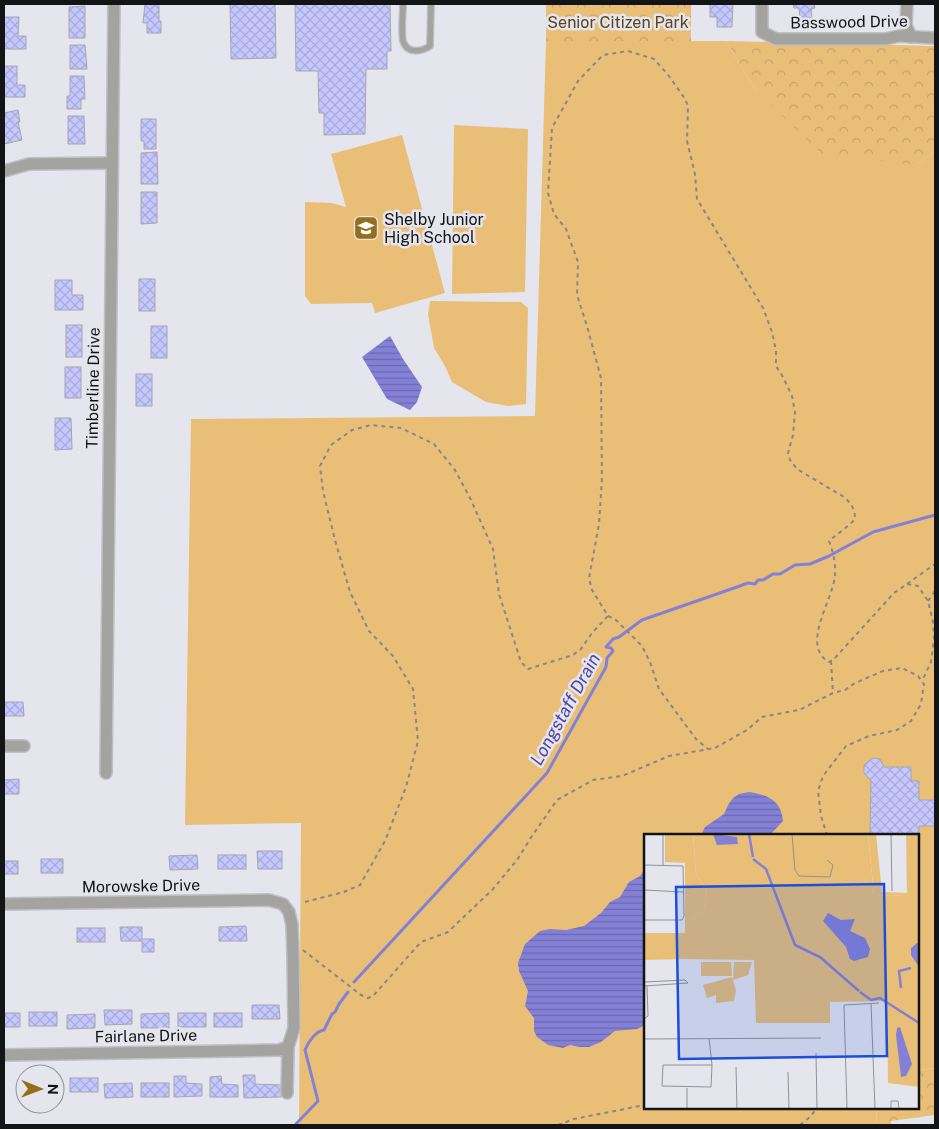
<svg xmlns="http://www.w3.org/2000/svg" width="939" height="1129" font-family="'Public Sans',sans-serif">
  <defs>
    <pattern id="forest-crowns" width="20" height="18" patternUnits="userSpaceOnUse" patternTransform="scale(1.25)"><rect width="20" height="18" fill="#e9bf78"/><path d="M2 6a3 3 0 1 1 6 0M12 15a3 3 0 1 1 6 0" fill="none" stroke="#c7a367"/></pattern>
    <pattern id="water-rules" width="6" height="5" patternUnits="userSpaceOnUse" patternTransform="scale(1.25)"><rect width="6" height="5" fill="#8480d6"/><path d="M0 2.5h6" fill="none" stroke="#6b68ad"/></pattern>
    <pattern id="building-cross-hatch" width="8" height="8" patternUnits="userSpaceOnUse" patternTransform="scale(1.25)"><rect width="8" height="8" fill="#c7c7ff"/><path d="M0 0l8 8M0 8l8-8" fill="none" stroke="#aaaada"/></pattern>
  </defs>
  <rect width="100%" height="100%" fill="#e5e5ed"/>
  <!-- grass -->
  <g fill="#e9bf78">
    <path d="M546 41H726L756 91 915 165 935 152V1068L918 1070V835H645V1108H877L876 1125H299L301 823 185 825 191 419 535 416Z"/>
    <path d="M454 125 528 129 525 292 452 294Z"/>
    <path d="M402 135 445 293 375 313 372 303 311 304 305 296V202L332 203 346 207 331 154Z"/>
    <path d="M430 301 521 302 528 308 526 404 508 406 486 402 452 382 445 366 434 348 428 314Z"/>
  </g>
  <!-- forest -->
  <g fill="url(#forest-crowns)">
    <rect x="546" y="4" width="145" height="37"/>
    <path d="M726 41 935 46V152L915 165 823 155 756 91Z"/>
    <path d="M935 1068V1115L891 1121V1125H876L877 1108H918V1070Z"/>
  </g>
  <!-- water -->
  <g fill="url(#water-rules)">
    <path d="M390 336 403 359 422 387 417 402 410 410 387 399 362 357Z"/>
    <path d="M749 792C768 795 781 800 783 821L770 835H701L705 827 724 814 728 805 733 798 739 794Z"/>
    <path d="M645 869V1025L637 1029 615 1031 601 1042 589 1047H580L570 1045 563 1048 548 1045 537 1037 534 1031V1018L525 1006 528 991 519 971 518 963 525 944 540 931 550 929 566 930 584 926 601 913 610 902 620 897 629 882 640 876Z"/>
  </g>
  <g fill="none" stroke-linecap="round" stroke-linejoin="round">
    <!-- stream -->
    <g stroke="#8480d6" stroke-width="3">
      <path d="M354 982 547 773 606 667 607 658 613 651 611 648 606 647 613 639 619 637 642 620 737 587 748 583 755 584 758 580H763L773 574H780L795 565 810 564 829 556 873 532 935 515"/>
      <path d="M295 1125 318 1101 305 1050C308 1042 316 1031 324 1030L332 1014 335 1012 339 1004 348 992"/>
    </g>
  </g>
  <!-- building -->
  <g fill="url(#building-cross-hatch)" stroke="#a6a6ad">
    <path d="M145 4H159V21H161V33H147V23H143Z"/>
    <path d="M230 4H275L276 58 231 59Z"/>
    <path d="M295 4H390L391 51H387V69H366L365 134 324 135V113H319L318 71H296Z"/>
    <path d="M710 4H733L732 27H717V17H710Z"/>
    <path d="M793 4H818H814L815 8 811 9 812 18 800 19 799 8H794Z"/>
    <path d="M85 6V38H69V7Z"/>
    <path d="M4 17H19L18 36H26V49H4Z"/>
    <path d="M70 45H85L87 69H70Z"/>
    <path d="M4 66H17V85H25V97H4Z"/>
    <path d="M70 76H84L85 99H81V109H67V96H70Z"/>
    <path d="M18 110 20 122H18L22 140 4 144V113Z"/>
    <path d="M68 116H84L85 144H68Z"/>
    <path d="M141 119H156V149H144V141H141Z"/>
    <path d="M157 152 158 184H141V153Z"/>
    <path d="M141 192H157V223L141 224Z"/>
    <rect x="139" y="279" width="16" height="32"/>
    <path d="M55 280H72V295H83V310H55Z"/>
    <rect x="66" y="325" width="16" height="32"/>
    <rect x="151" y="326" width="16" height="32"/>
    <rect x="65" y="367" width="16" height="31"/>
    <rect x="136" y="374" width="16" height="32"/>
    <path d="M55 418H71L72 449 55 450Z"/>
    <path d="M4 702H23L24 716H4Z"/>
    <path d="M872 758 880 759 884 767H911V781H919V800H935V826H919V843H918V835H870L871 781 864 773V765Z"/>
    <path d="M19 779V794H4V780Z"/>
    <path d="M257 851H282V869H258Z"/>
    <path d="M197 855 198 869 170 870 169 856Z"/>
    <rect x="218" y="855" width="28" height="14"/>
    <rect x="41" y="859" width="22" height="14"/>
    <rect x="4" y="861" width="14" height="13"/>
    <path d="M246 926 247 941H219V927Z"/>
    <path d="M120 927H142V939H154V952H142V941H121Z"/>
    <rect x="77" y="928" width="28" height="14"/>
    <path d="M252 1005H279L280 1019H252Z"/>
    <path d="M104 1010H132V1024L105 1025Z"/>
    <rect x="29" y="1012" width="28" height="14"/>
    <rect x="4" y="1013" width="16" height="14"/>
    <path d="M169 1013V1028H141V1014Z"/>
    <rect x="178" y="1013" width="28" height="14"/>
    <rect x="214" y="1013" width="28" height="14"/>
    <path d="M95 1014V1028L67 1029V1015Z"/>
    <path d="M243 1075H255V1084L281 1085V1097L244 1098Z"/>
    <path d="M174 1076H186V1083L202 1084V1096L174 1097Z"/>
    <path d="M221 1076 222 1084 238 1085V1097H210V1077Z"/>
    <rect x="70" y="1078" width="28" height="14"/>
    <path d="M132 1083 133 1097 105 1098 104 1084Z"/>
    <rect x="141" y="1083" width="28" height="14"/>
  </g>
  <g fill="none" stroke-linecap="round" stroke-linejoin="round">
    <defs>
      <path id="lane" d="M403 4C403 15 401 30 403 41 407 54 421 52 430 46L431 4"/>
      <g id="street">
        <path d="M762 4V32L776 39H885L899 36 935 38"/>
        <path d="M907 4 906 25 911 37"/>
        <path d="M4 171 29 164 112 163"/>
        <path d="M4 746H24"/>
        <path d="M106 773 114 4"/>
        <path d="M4 904 269 900 283 904 289 912 292 925 293 955 294 1028 288 1047 287 1093"/>
        <path d="M4 1055 279 1050 288 1047"/>
      </g>
    </defs>
    <!-- lane casing -->
    <use href="#lane" stroke="#bfbfc6" stroke-width="8"/>
    <!-- street casing -->
    <use href="#street" stroke="#bfbfc6" stroke-width="14"/>
    <!-- path -->
    <g stroke="#86868c" stroke-width="2" stroke-dasharray="4 4" stroke-linecap="butt">
      <path d="M907 584 935 564"/>
      <path d="M928 601 935 591"/>
      <path d="M608 616 615 619 642 646 650 662 659 689 696 739 708 749"/>
      <path d="M831 661 833 693"/>
      <path d="M305 902 344 892 360 885 385 841 406 787 418 741 413 689 393 656 369 631 350 592 335 540 323 491 320 466 331 445 352 430 371 425 401 428 434 444 455 470 470 498 493 549 499 594 521 662 528 669 573 655 581 649 592 633 608 616 592 590 589 578 599 524 602 478 601 378 587 326 577 295 578 262 566 229 554 214 548 193 552 128 578 81 603 55 628 51 654 59 669 76 685 99 688 106 687 141 695 174 697 199 763 308 772 332 776 351V366L783 377 792 396 795 412 793 435 788 453 790 460 797 469 844 497C851 503 855 509 855 519 847 528 838 533 829 541 833 551 836 564 835 575 833 601 800 645 829 662L834 659 894 593 907 584 918 586 928 601 933 622 934 639 931 662 922 681"/>
      <path d="M303 950 361 995 368 998 373 996 421 942 448 932 493 889 517 860 532 836 557 800 593 780 622 776 669 756 715 748 747 730 762 717 799 710 833 693 845 690 855 683 883 671 902 668 918 676 924 684 921 704 911 721 897 730 869 736 846 746 823 776 818 791 821 816 827 835"/>
      <path d="M558 1125 574 1119 645 1105"/>
      <path d="M800 1125 810 1117 817 1108"/>
    </g>
    <!-- lane -->
    <use href="#lane" stroke="#a5a3a0" stroke-width="5.5"/>
    <!-- street -->
    <use href="#street" stroke="#a5a3a0" stroke-width="11"/>
  </g>
  <!-- icons -->
  <defs>
    <symbol id="school-square" viewBox="-11 -11 22 22"><rect x="-9" y="-9" width="18" height="18" rx="4" fill="#966d19" stroke="#e5e5ed"/><path d="M0-5L7-2L0 1L-7-2ZM-4 1L0 2.5L4 1V4Q0 6-4 4Z" fill="#fff"/></symbol>
  </defs>
  <g fill-rule="evenodd">
    <use href="#school-square" x="352" y="214" width="28" height="28"/>
  </g>
  <g text-anchor="middle" dominant-baseline="central" stroke-width="5" stroke-linejoin="round" paint-order="stroke">
    <!-- park labels -->
    <g font-size="16" fill="#59431c" stroke="#e5e5ed">
      <text x="618" y="22">Senior Citizen Park</text>
    </g>
    <!-- street labels -->
    <g font-size="16" fill="#131416" stroke="#e5e5ed">
      <text transform="translate(849 22) rotate(-1)">Basswood Drive</text>
      <text transform="translate(93 388) rotate(-89)">Timberline Drive</text>
      <text transform="translate(141 886) rotate(-1)">Morowske Drive</text>
      <text transform="translate(146 1036) rotate(-1)">Fairlane Drive</text>
    </g>
    <!-- poi labels -->
    <g font-size="16" fill="#131416" stroke="#e5e5ed" text-anchor="start">
      <text x="384" y="219">Shelby Junior<tspan x="384" dy="18">High School</tspan></text>
    </g>
    <!-- water labels -->
    <g font-size="18" font-style="italic" fill="#5143aa" stroke="#e5e5ed">
      <text transform="translate(565 709) rotate(-61)">Longstaff Drain</text>
    </g>
  </g>
  <!-- overview -->
  <g transform="translate(644 834)">
    <rect width="275" height="275" fill="#e5e5ed"/>
    <path d="M49 0H224L230 61 263 62 262 0H275V253L244 249 243 167 186 168V189H112L110 126 41 125V92L61 74 63 57 52 40ZM57 128H87L88 142H57ZM90 128H108L104 141 89 146ZM88 143 92 156 90 167 72 169V161L63 164 59 151Z" fill="#e9bf78"/>
    <path d="M21 0H49L52 40 63 57 61 74 41 92V29L21 28ZM224 0H232L238 58 263 59V62L230 61ZM0 99H41V125L0 126Z" fill="#e9bf78"/>
    <path d="M69 0 93 3 94 10 73 11ZM184 79 197 86 211 85 206 97 221 104 226 115 224 123 210 127 206 125 202 113 179 87ZM273 109H275V133L267 121V114ZM256 193 268 230 262 242 257 243 252 201 253 194Z" fill="#8480d6"/>
    <path fill="none" stroke="#8480d6" stroke-width="2.5" d="M105 0 109 23M109 25 122 35 151 111 176 123 215 157M257 154 255 137 267 134M216 158 227 166 236 164 275 189"/>
    <path fill="none" stroke="#919197" stroke-width="1" d="M148 0 151 36 155 42 186 43 189 31 183 26M247 0 248 57M0 31 39 32 40 82 38 86H0M19 31V0M0 56 39 58M0 148 41 146 44 149 0 152M227 169 231 275M0 185 4 182 3 152M65 204 68 231 67 253 18 252 19 231H68M0 205 177 204M172 219 173 275M92 233 93 275M144 238 145 275M43 254V275M203 275 200 171 235 169M247 275V267H254L255 275"/>
    <path fill="#1d4ed8" fill-opacity="0.15" stroke="#1d4ed8" stroke-width="2.5" d="M240 50 243 222 35 225 32 53Z"/>
    <rect width="275" height="275" fill="none" stroke="#131416" stroke-width="2.5"/>
  </g>
  <!-- border -->
  <rect width="939" height="1129" fill="none" stroke="#131416" stroke-width="10"/>
  <!-- north arrow -->
  <g transform="translate(40 1089) rotate(91)"><circle r="24" fill="#e5e5ed" stroke="#919197"/>
  <path d="M0-4L9 19L0 12L-9 19Z" fill="#966d19"/>
  <text y="-8" font-size="14" font-weight="bold" text-anchor="middle" fill="#131416">N</text>
  </g>
</svg>
